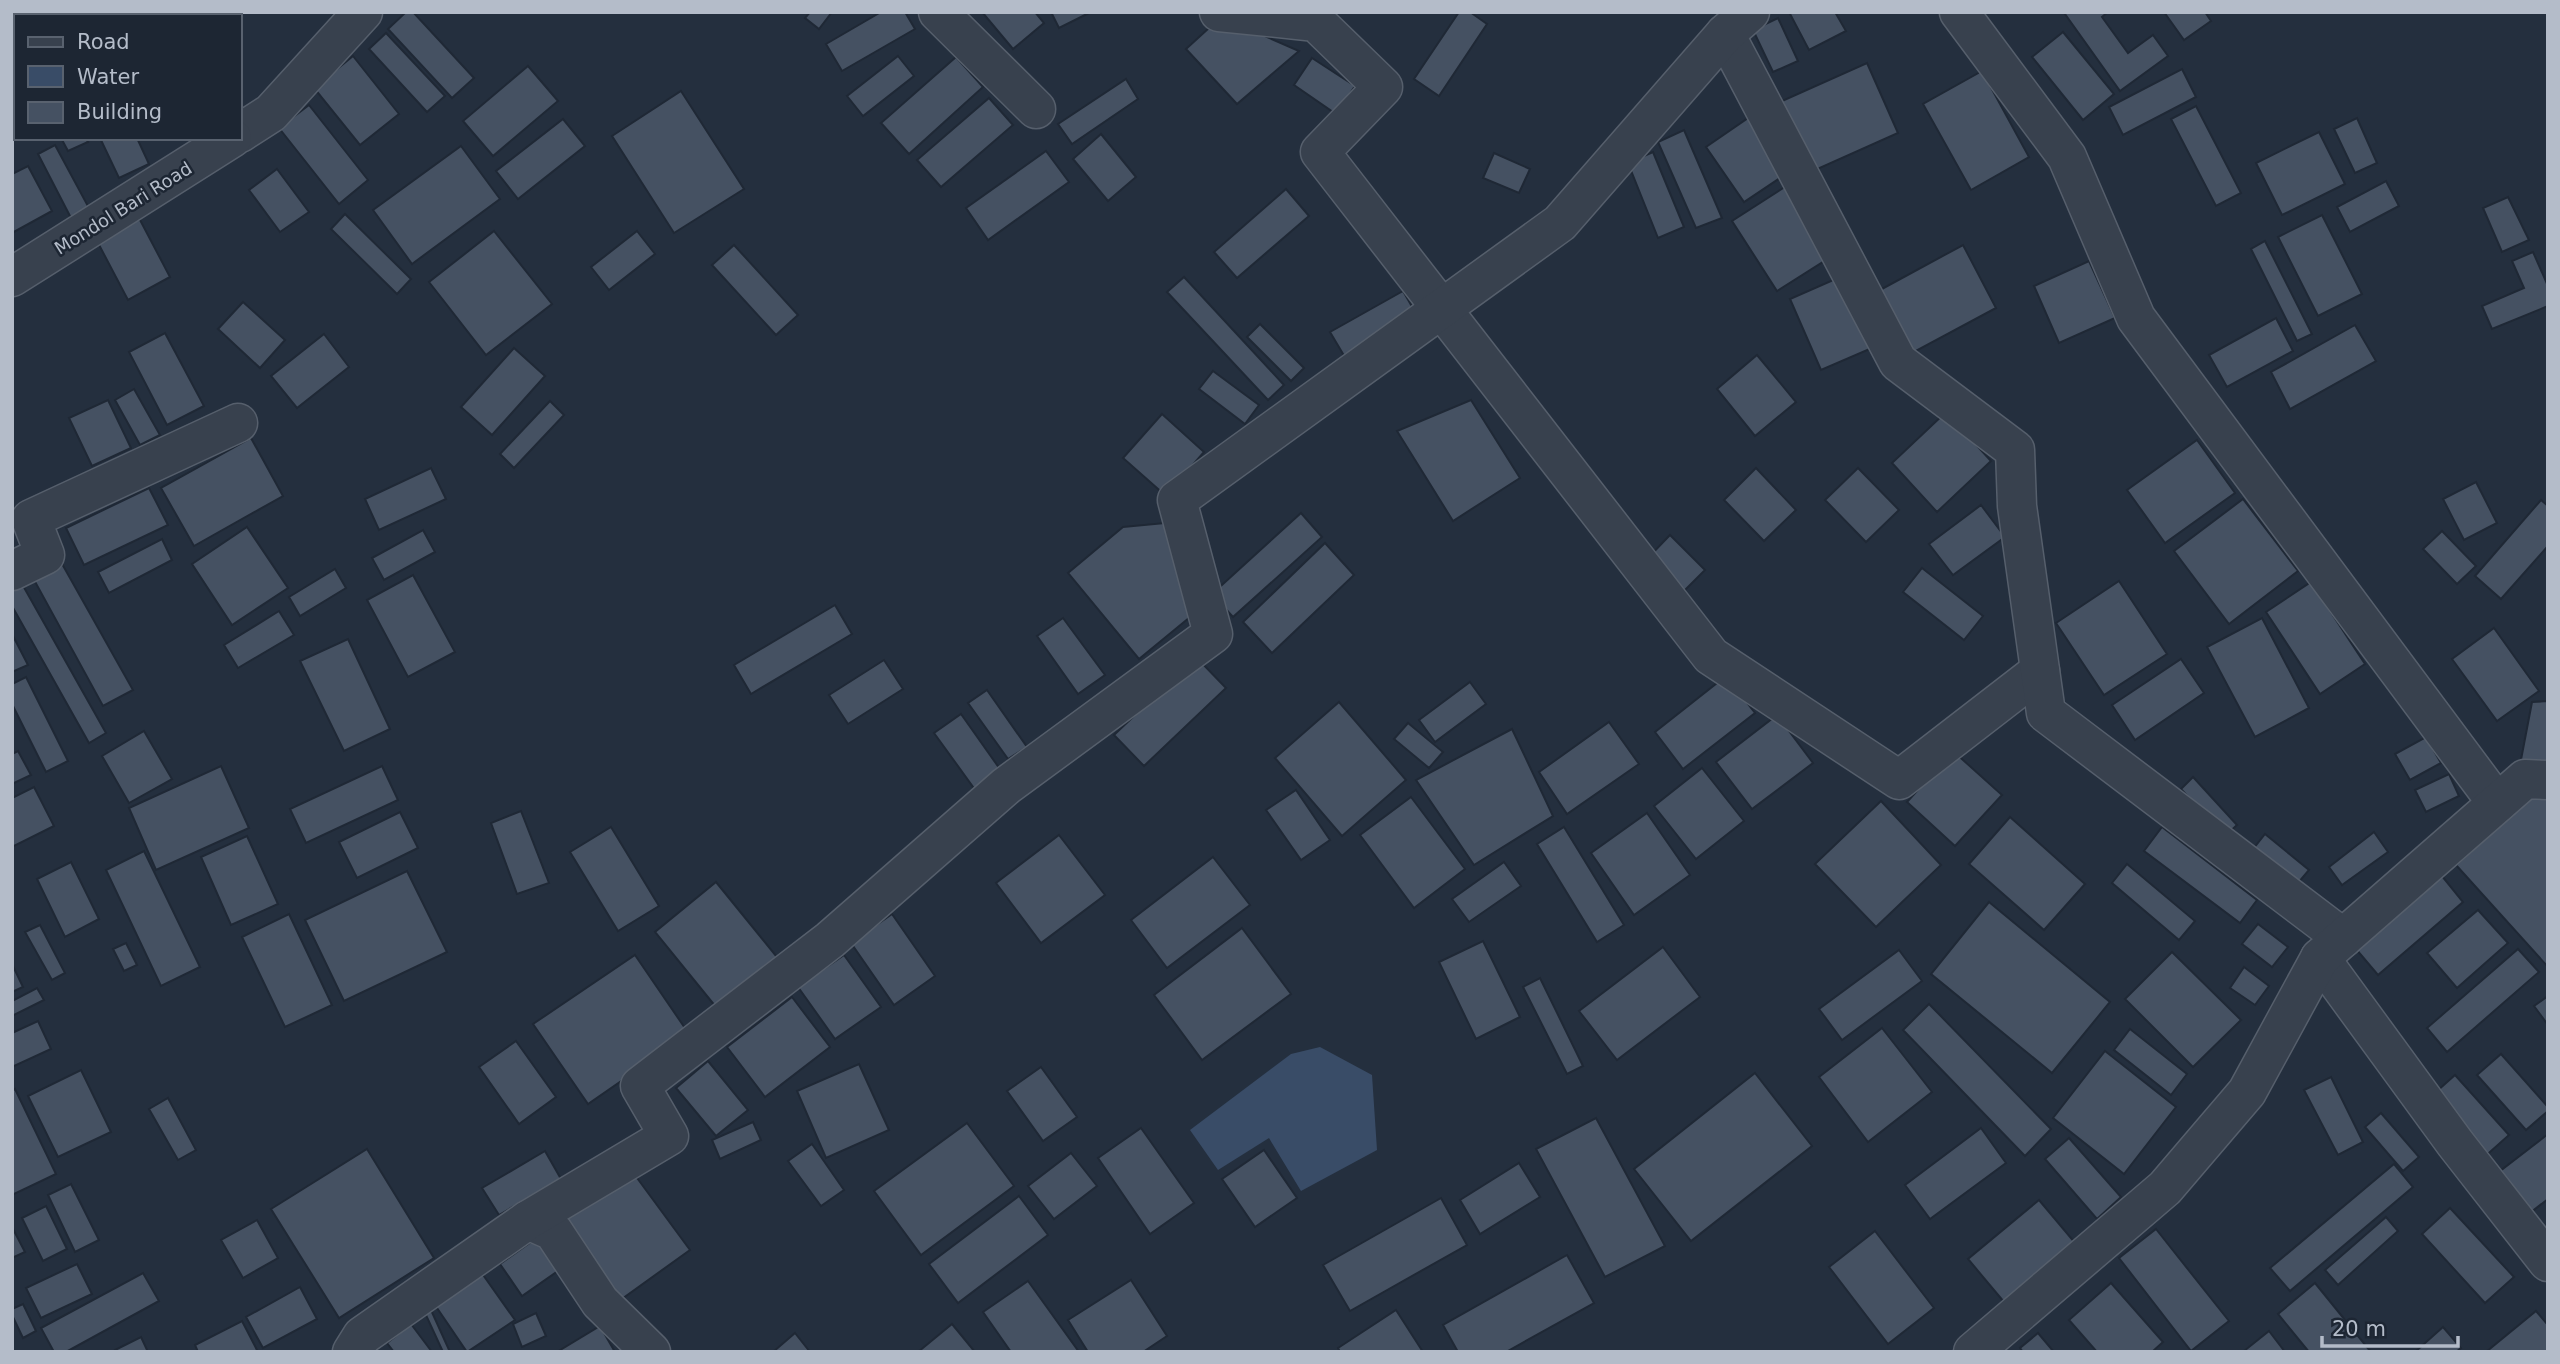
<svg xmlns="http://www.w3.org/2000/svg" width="2560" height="1364" font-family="'DejaVu Sans',sans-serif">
  <rect width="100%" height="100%" fill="#242f3e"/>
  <!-- water -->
  <path fill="#394c67" d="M1320 1047 1372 1075 1377 1150 1301 1191 1269 1138 1218 1170 1190 1130 1291 1054Z"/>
  <!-- building -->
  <g fill="#455162" stroke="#1f2835" stroke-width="2">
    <path d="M406 12H413L474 78 452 98 388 29Z"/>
    <path d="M810 12H832L819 29 805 18Z"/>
    <path d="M881 12H905L915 29 842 71 826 44Z"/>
    <path d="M982 12H1035L1044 23 1013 49Z"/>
    <path d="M1051 12H1091L1059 28Z"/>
    <path d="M1459 12H1470L1487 24 1439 96 1414 79Z"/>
    <path d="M1789 12H1835L1846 31 1809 50Z"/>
    <path d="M2067 12H2108L2102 17 2128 53 2153 35 2168 56 2120 91 2065 14Z"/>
    <path d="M2164 12H2205L2211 21 2184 40Z"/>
    <path d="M1221 17 1299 51 1237 104 1186 49Z"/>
    <path d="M1778 18 1798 61 1773 72 1753 30Z"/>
    <path d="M2063 32 2114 94 2083 120 2032 57Z"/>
    <path d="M386 33 445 96 427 112 369 49Z"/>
    <path d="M353 56 399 114 360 145 314 88Z"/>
    <path d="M898 56 914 76 863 116 847 96Z"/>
    <path d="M956 57 983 87 909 154 881 123Z"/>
    <path d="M1312 58 1355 86 1336 114 1294 85Z"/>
    <path d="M1867 63 1898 133 1813 171 1782 101Z"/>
    <path d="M528 66 558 101 493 156 463 121Z"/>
    <path d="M12 67 16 74 14 126 12 123Z"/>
    <path d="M2182 69 2196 97 2123 135 2109 107Z"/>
    <path d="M1982 71 2029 157 1971 190 1923 104Z"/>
    <path d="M1126 79 1138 99 1072 144 1058 124Z"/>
    <path d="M681 91 744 189 674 233 612 136Z"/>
    <path d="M989 98 1013 125 941 187 917 160Z"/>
    <path d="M309 105 368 180 339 204 279 128Z"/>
    <path d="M2196 106 2241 193 2216 206 2171 119Z"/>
    <path d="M1754 114 1792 170 1744 202 1706 147Z"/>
    <path d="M2357 118 2377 163 2355 173 2334 129Z"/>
    <path d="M563 119 585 146 518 199 496 171Z"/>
    <path d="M1684 130 1722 218 1696 228 1658 142Z"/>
    <path d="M2319 132 2345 184 2282 215 2256 163Z"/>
    <path d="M1101 134 1136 177 1108 201 1073 159Z"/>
    <path d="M61 138H86L88 142 68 151Z"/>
    <path d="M100 138H137L149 164 119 178Z"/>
    <path d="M55 145 89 208 71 218 38 154Z"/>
    <path d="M461 146 500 199 412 264 373 210Z"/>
    <path d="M1046 151 1069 182 988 240 966 208Z"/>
    <path d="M1653 152 1684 227 1658 238 1628 163Z"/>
    <path d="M1494 153 1530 169 1519 193 1483 178Z"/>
    <path d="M28 166 52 211 12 233V174Z"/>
    <path d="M277 169 309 212 280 232 249 190Z"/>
    <path d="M2386 181 2399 206 2350 232 2337 207Z"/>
    <path d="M1791 183 1837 253 1777 291 1732 221Z"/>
    <path d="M1286 189 1309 216 1237 278 1214 252Z"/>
    <path d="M2508 197 2529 240 2502 252 2483 208Z"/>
    <path d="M345 214 411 279 397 294 331 229Z"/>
    <path d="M2322 215 2362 294 2318 316 2278 237Z"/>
    <path d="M139 218 170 277 128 300 97 241Z"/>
    <path d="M494 231 552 304 486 355 429 282Z"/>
    <path d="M637 231 655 254 609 290 591 267Z"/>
    <path d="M2265 241 2312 334 2297 341 2251 249Z"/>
    <path d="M734 245 798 315 776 335 712 265Z"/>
    <path d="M1963 245 1996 308 1914 352 1880 290Z"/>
    <path d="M2533 252 2548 286V306L2492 329 2482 306 2524 288 2512 261Z"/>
    <path d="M2089 261 2115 318 2059 343 2034 286Z"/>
    <path d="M1184 277 1284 385 1268 400 1167 292Z"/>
    <path d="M1840 277 1872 348 1821 370 1790 299Z"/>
    <path d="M1403 291 1418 317 1346 359 1330 332Z"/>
    <path d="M243 302 285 340 260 368 218 329Z"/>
    <path d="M2276 318 2293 351 2227 387 2209 355Z"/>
    <path d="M1260 324 1304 368 1291 381 1247 337Z"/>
    <path d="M2355 325 2376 361 2290 409 2271 372Z"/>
    <path d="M165 333 204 406 167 425 129 352Z"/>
    <path d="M324 334 349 367 297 408 271 376Z"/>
    <path d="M514 348 545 376 492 435 461 407Z"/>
    <path d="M1757 355 1796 402 1755 436 1717 389Z"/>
    <path d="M1213 371 1259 405 1245 424 1199 389Z"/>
    <path d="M134 389 160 435 140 445 115 400Z"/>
    <path d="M108 400 131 448 92 466 69 418Z"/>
    <path d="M1471 400 1520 478 1453 521 1397 431Z"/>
    <path d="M550 401 564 415 514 468 500 454Z"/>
    <path d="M1946 412 1991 461 1937 512 1892 463Z"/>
    <path d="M1162 414 1204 452 1166 496 1123 458Z"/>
    <path d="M251 438 283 496 194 546 161 488Z"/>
    <path d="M2197 440 2235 493 2165 543 2127 490Z"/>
    <path d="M431 468 446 499 379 530 365 499Z"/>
    <path d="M1756 468 1796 510 1764 541 1724 500Z"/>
    <path d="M1858 468 1899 510 1866 542 1825 500Z"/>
    <path d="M2476 482 2497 523 2464 540 2443 499Z"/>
    <path d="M149 488 168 525 84 565 66 528Z"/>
    <path d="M2243 499 2298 571 2229 624 2174 551Z"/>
    <path d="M2541 500 2548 506V546L2501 599 2475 576Z"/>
    <path d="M1981 505 2005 537 1953 575 1929 544Z"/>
    <path d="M1301 513 1322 537 1233 617 1212 594Z"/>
    <path d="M1165 523 1195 613 1139 659 1068 573 1123 527Z"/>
    <path d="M247 527 288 588 232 625 192 564Z"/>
    <path d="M423 530 435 552 384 580 372 558Z"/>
    <path d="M2442 531 2476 566 2457 584 2423 549Z"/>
    <path d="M1670 535 1705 570 1679 596 1645 561Z"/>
    <path d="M162 539 172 560 109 593 98 572Z"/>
    <path d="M1325 543 1354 575 1272 653 1243 622Z"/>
    <path d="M61 562 133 690 103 706 33 578Z"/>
    <path d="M1922 568 1983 616 1964 640 1903 592Z"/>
    <path d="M335 569 346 588 300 616 289 597Z"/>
    <path d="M17 575 106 733 89 743 12 606V578Z"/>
    <path d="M413 575 455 652 408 677 367 600Z"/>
    <path d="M2119 581 2167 654 2104 695 2056 623Z"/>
    <path d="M2311 582 2365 664 2320 694 2266 612Z"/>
    <path d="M835 605 852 634 751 694 734 665Z"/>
    <path d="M279 611 294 635 238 668 224 645Z"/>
    <path d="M1063 618 1105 675 1078 694 1037 636Z"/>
    <path d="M2262 618 2309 708 2255 737 2207 647Z"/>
    <path d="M2494 628 2539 691 2497 721 2452 659Z"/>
    <path d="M12 634 28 665 12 672Z"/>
    <path d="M348 639 390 729 344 751 300 661Z"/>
    <path d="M1196 657 1226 688 1144 766 1114 735Z"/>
    <path d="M2181 659 2204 693 2135 740 2112 705Z"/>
    <path d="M884 660 903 689 848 724 829 695Z"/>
    <path d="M1726 676 1755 713 1683 769 1655 732Z"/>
    <path d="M26 677 68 761 46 772 12 704V684Z"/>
    <path d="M1470 682 1486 704 1435 742 1419 720Z"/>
    <path d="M987 690 1027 747 1008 759 968 703Z"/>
    <path d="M2548 701V764L2520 765 2532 702Z"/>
    <path d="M1339 702 1406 780 1342 836 1275 758Z"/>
    <path d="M961 714 1002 772 976 791 934 733Z"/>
    <path d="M1777 715 1813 763 1752 809 1716 762Z"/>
    <path d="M1609 722 1639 764 1567 814 1539 772Z"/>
    <path d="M1408 723 1443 752 1429 768 1394 739Z"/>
    <path d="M1512 729 1553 816 1474 865 1416 780Z"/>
    <path d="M144 731 172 779 129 803 102 756Z"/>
    <path d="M2426 737 2441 763 2410 780 2395 754Z"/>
    <path d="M18 751 31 775 12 784V754Z"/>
    <path d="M1953 751 2002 795 1955 846 1907 802Z"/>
    <path d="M221 766 249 828 156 870 129 808Z"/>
    <path d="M382 766 398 800 306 843 290 809Z"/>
    <path d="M1702 768 1744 821 1696 859 1654 806Z"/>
    <path d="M2449 774 2459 796 2426 812 2415 790Z"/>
    <path d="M2193 777 2237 825 2224 837 2181 789Z"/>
    <path d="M2545 785 2548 788V967L2456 865Z"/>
    <path d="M34 787 54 826 12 847V798Z"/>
    <path d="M1296 790 1330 840 1301 860 1266 810Z"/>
    <path d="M1411 797 1465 869 1414 908 1360 835Z"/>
    <path d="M1881 801 1941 865 1876 927 1815 864Z"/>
    <path d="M521 811 549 883 517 894 491 823Z"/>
    <path d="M400 812 418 848 357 878 339 842Z"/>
    <path d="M1647 813 1690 875 1634 915 1591 853Z"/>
    <path d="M2010 817 2085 884 2044 930 1969 864Z"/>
    <path d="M611 827 659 906 618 931 570 852Z"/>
    <path d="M1564 827 1624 925 1597 942 1537 844Z"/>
    <path d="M2162 827 2257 900 2240 923 2144 851Z"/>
    <path d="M2374 832 2388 852 2342 885 2329 867Z"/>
    <path d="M2265 834 2309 870 2293 889 2250 853Z"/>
    <path d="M1059 835 1105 895 1041 943 996 883Z"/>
    <path d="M247 836 278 904 231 925 201 857Z"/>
    <path d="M144 851 200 967 161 986 106 870Z"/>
    <path d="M1213 857 1250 905 1167 968 1131 920Z"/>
    <path d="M71 862 99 919 65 937 37 879Z"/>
    <path d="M1504 862 1521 886 1469 922 1452 899Z"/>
    <path d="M2127 864 2195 921 2179 940 2112 883Z"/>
    <path d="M407 871 447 952 344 1001 305 920Z"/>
    <path d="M2442 876 2463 902 2378 975 2356 949Z"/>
    <path d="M716 882 781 962 720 1012 655 932Z"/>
    <path d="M1989 902 2110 1002 2052 1073 1931 974Z"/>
    <path d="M2478 910 2508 943 2457 988 2427 953Z"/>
    <path d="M289 914 332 1005 285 1027 242 937Z"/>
    <path d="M892 914 935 976 894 1005 851 943Z"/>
    <path d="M2258 924 2288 947 2272 967 2242 944Z"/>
    <path d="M40 925 65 973 52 980 25 932Z"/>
    <path d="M1242 928 1291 994 1202 1060 1154 995Z"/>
    <path d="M1483 941 1520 1017 1476 1039 1439 962Z"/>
    <path d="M126 943 137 965 124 971 113 949Z"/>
    <path d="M1663 947 1700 997 1617 1060 1579 1011Z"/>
    <path d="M2518 949 2539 972 2447 1052 2427 1028Z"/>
    <path d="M1899 950 1922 981 1842 1040 1819 1009Z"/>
    <path d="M2172 952 2241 1020 2193 1067 2125 999Z"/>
    <path d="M635 955 689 1034 588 1104 533 1024Z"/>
    <path d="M844 955 881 1007 835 1039 798 987Z"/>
    <path d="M12 964 23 987 12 992Z"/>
    <path d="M2244 967 2269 986 2255 1005 2230 988Z"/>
    <path d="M1540 978 1583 1066 1567 1074 1523 987Z"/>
    <path d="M37 988 44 1000 12 1016V1001Z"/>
    <path d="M2548 996V1025L2534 1006Z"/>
    <path d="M792 997 830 1047 765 1097 727 1047Z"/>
    <path d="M1929 1004 2051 1129 2025 1156 1903 1030Z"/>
    <path d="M38 1021 51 1049 12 1067V1033Z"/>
    <path d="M1882 1028 1932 1092 1868 1142 1819 1077Z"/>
    <path d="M2130 1029 2187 1074 2171 1095 2114 1050Z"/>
    <path d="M516 1041 556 1097 519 1124 479 1067Z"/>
    <path d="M2105 1051 2176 1107 2124 1174 2053 1118Z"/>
    <path d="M2501 1054 2548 1107V1111L2526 1130 2477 1075Z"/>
    <path d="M708 1061 748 1110 716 1136 676 1088Z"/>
    <path d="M859 1064 889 1130 826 1158 797 1091Z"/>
    <path d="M1041 1067 1077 1117 1043 1141 1007 1091Z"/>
    <path d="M81 1070 111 1132 58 1157 28 1096Z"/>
    <path d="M1755 1073 1812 1146 1691 1241 1634 1169Z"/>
    <path d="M2455 1075 2509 1135 2481 1160 2427 1100Z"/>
    <path d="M2331 1077 2363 1142 2338 1155 2304 1090Z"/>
    <path d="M15 1089 56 1174 12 1195V1091Z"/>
    <path d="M168 1098 196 1150 178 1160 149 1109Z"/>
    <path d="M2381 1113 2419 1157 2403 1171 2365 1127Z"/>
    <path d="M1596 1118 1665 1246 1605 1277 1536 1149Z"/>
    <path d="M753 1122 761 1140 720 1159 712 1140Z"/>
    <path d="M967 1123 1014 1186 921 1255 874 1191Z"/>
    <path d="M1141 1128 1194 1203 1150 1234 1098 1158Z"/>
    <path d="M1981 1128 2006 1163 1930 1219 1905 1185Z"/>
    <path d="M2548 1134V1199L2526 1216 2495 1175Z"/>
    <path d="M2069 1138 2121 1197 2097 1219 2045 1159Z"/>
    <path d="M812 1144 844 1190 821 1206 788 1161Z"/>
    <path d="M367 1149 434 1258 339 1318 271 1209Z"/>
    <path d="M1264 1150 1297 1198 1255 1227 1222 1179Z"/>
    <path d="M545 1151 561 1179 499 1215 482 1188Z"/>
    <path d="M1071 1153 1097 1186 1054 1219 1028 1186Z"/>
    <path d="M1519 1163 1540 1197 1480 1234 1460 1200Z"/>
    <path d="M2394 1164 2413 1187 2290 1291 2270 1268Z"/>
    <path d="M629 1167 690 1250 619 1301 559 1218Z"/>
    <path d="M71 1184 99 1240 75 1252 48 1195Z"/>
    <path d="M1019 1196 1048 1235 958 1303 929 1264Z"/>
    <path d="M1441 1198 1467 1245 1350 1311 1323 1265Z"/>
    <path d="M2039 1200 2076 1244 2004 1302 1968 1259Z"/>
    <path d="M46 1206 67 1249 43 1261 22 1218Z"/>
    <path d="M2450 1208 2514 1277 2485 1303 2422 1234Z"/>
    <path d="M2386 1217 2398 1231 2338 1285 2325 1270Z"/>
    <path d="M257 1220 278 1258 243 1278 221 1240Z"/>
    <path d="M12 1227 25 1252 12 1258Z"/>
    <path d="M2156 1229 2229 1321 2191 1351 2119 1258Z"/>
    <path d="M1875 1231 1934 1308 1888 1344 1829 1267Z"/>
    <path d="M545 1232 568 1264 522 1296 500 1264Z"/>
    <path d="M1567 1255 1594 1303 1506 1352H1458L1443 1325Z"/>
    <path d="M77 1264 92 1294 41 1318 26 1288Z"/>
    <path d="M481 1272 515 1320 467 1352 435 1305Z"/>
    <path d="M143 1273 159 1301 66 1352H54L41 1328Z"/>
    <path d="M1131 1280 1167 1336 1143 1352H1088L1068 1320Z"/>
    <path d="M1028 1281 1079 1352H1011L983 1312Z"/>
    <path d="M2111 1283 2163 1342 2152 1352H2097L2069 1320Z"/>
    <path d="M2315 1283 2371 1352H2309L2278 1314Z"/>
    <path d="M300 1287 317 1319 263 1348 246 1317Z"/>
    <path d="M23 1304 36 1331 23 1338 12 1315V1309Z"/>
    <path d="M431 1310 450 1352H443L425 1313Z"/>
    <path d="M1396 1310 1423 1352H1340L1338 1348Z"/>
    <path d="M2536 1311 2548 1325V1352H2486Z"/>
    <path d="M536 1313 546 1336 522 1347 513 1324Z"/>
    <path d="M242 1321 258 1352H198L195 1345Z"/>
    <path d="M411 1324 432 1352H394L387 1343Z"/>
    <path d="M952 1324 975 1352H918Z"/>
    <path d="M600 1326 615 1352H557Z"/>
    <path d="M2443 1327 2461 1348 2456 1352H2415Z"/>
    <path d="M2269 1331 2285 1352H2245L2244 1351Z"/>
    <path d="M795 1333 810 1352H773Z"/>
    <path d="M2038 1333 2054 1352H2023L2020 1348Z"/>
    <path d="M141 1337 148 1352H116L115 1350Z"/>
  </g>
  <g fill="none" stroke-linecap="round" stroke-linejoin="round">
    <defs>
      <g id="street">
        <path d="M938 12 1036 109"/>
        <path d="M1219 12 1316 22 1383 87 1320 152 1711 656 1899 780 2040 671"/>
        <path d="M1959 12 2067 157 2136 318 2497 803"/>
        <path d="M1725 34 1898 362 2015 450 2017 506 2046 713 2343 938"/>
        <path d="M240 133 271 113 363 12"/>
        <path d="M12 277 232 138"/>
        <path d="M12 571 45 555 31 519 238 423"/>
        <path d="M2320 958 2455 1143 2548 1262"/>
        <path d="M528 1220 553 1231 600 1302 651 1352"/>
        <path d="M352 1352 362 1336 528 1220 669 1136 640 1086 830 940 1006 786 1213 634 1177 500 1560 223 1725 34 1750 12"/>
        <path d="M1973 1352 2165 1188 2247 1092 2320 958 2525 779 2548 780"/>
      </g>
    </defs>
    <!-- street casing -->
    <use href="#street" stroke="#565f6c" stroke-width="41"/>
    <!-- street -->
    <use href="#street" stroke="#38414e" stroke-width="38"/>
  </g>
  <g text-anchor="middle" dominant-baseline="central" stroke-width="5" stroke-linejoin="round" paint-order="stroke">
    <!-- street labels -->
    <g font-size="18" fill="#b4bcc9" stroke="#1d2633">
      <text transform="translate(123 208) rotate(-32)">Mondol Bari Road</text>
    </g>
  </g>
  <!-- border -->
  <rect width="2560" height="1364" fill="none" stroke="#b4bcc9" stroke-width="28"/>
  <!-- legend -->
  <rect x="14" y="14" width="228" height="126" fill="#1d2633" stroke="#59626f" stroke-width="2"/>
  <rect x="28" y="37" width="35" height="10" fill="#38414e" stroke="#59626f" stroke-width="2"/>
  <text x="77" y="49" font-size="21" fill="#b4bcc9">Road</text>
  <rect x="28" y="66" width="35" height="21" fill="#394c67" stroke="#59626f" stroke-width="2"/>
  <text x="77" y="84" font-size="21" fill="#b4bcc9">Water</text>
  <rect x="28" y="102" width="35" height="21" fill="#455162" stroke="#59626f" stroke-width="2"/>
  <text x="77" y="119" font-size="21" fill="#b4bcc9">Building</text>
  <!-- scale -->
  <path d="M2322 1336v10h136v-10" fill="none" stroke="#b4bcc9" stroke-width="3.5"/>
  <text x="2332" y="1336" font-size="21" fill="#b4bcc9" stroke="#1d2633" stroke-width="5" paint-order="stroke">20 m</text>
</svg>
